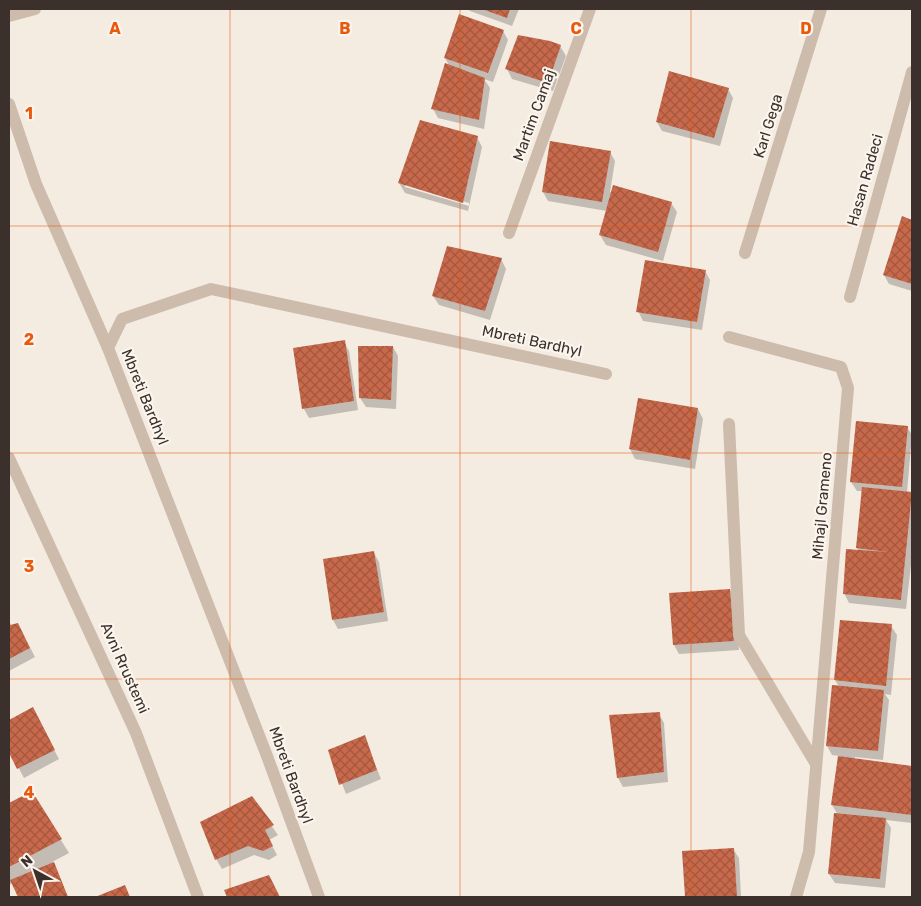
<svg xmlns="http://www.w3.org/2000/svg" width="921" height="906" font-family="Rubik,sans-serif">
  <defs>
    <pattern id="building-cross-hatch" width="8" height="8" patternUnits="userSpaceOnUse" patternTransform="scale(1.25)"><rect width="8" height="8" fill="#c8694b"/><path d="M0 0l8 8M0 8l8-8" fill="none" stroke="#a4573f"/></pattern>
  </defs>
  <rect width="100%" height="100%" fill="#f4ebe1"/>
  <!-- shadow -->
  <g fill="#0003" fill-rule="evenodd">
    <path d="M468 9H519L512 26 470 11Z"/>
    <path d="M503 31 508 40 493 82 484 79 490 88 484 129 438 118 433 109 450 67 445 58Z"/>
    <path d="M560 46 566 56 553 91 512 79 507 69Z"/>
    <path d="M728 89 733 98 720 146 662 131 657 122Z"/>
    <path d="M421 121 477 137 482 147 468 211 405 193 399 183ZM405 184 469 203V206L405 187Z"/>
    <path d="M610 152 615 161 610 192 671 203 677 212 663 261 606 245 600 235 607 211 548 201 543 192Z"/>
    <path d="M903 218 912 221V291L889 284 884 275Z"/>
    <path d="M501 259 506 269 490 320 439 305 433 296Z"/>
    <path d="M705 271 710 280 702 330 643 321 638 311Z"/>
    <path d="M344 342 349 351 358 410 309 418 304 409Z"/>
    <path d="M393 347 398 356 396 409 366 407 360 398Z"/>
    <path d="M639 400 698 409 703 419 695 469 635 459 630 449Z"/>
    <path d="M907 427 912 435 907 492 912 493V556L906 609 849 603 844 593 859 551 857 548 862 491H857L851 482Z"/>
    <path d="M374 553 379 562 388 621 338 629 333 620Z"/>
    <path d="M730 590 735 599 739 650 679 654 674 645Z"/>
    <path d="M9 619 11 626 23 634 35 657 9 671Z"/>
    <path d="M841 621 891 626 897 635 891 695 885 694 889 700 883 760 855 757V759L912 768V823L886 820 891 828 885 888 835 883 829 874 838 815 832 805 840 756 832 755 827 746 839 687 835 680Z"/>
    <path d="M32 709 59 759 24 778 9 750V721Z"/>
    <path d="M659 714 664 723 668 782 623 787 618 778Z"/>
    <path d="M364 737 381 779 346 794 329 750Z"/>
    <path d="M31 792 69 853 52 862 68 897H19L13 883 9 885V804Z"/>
    <path d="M252 798 278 835 269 840 277 855 269 860 254 855 222 869 216 859Z"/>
    <path d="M733 849 739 858 741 897H686L683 852Z"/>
  </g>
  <!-- building -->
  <g fill="url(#building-cross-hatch)">
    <path d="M482 9H510L507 18Z"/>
    <path d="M459 14 504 30 488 73 444 58Z"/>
    <path d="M518 35 550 41 561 45 548 83 505 69Z"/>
    <path d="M445 63 485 78 479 120 431 109Z"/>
    <path d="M669 71 729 88 714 138 656 122Z"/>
    <path d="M420 120 478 136 463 203 398 183Z"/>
    <path d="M550 141 611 151 602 202 542 192Z"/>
    <path d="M613 185 672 202 658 252 599 235Z"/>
    <path d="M902 216 912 220V284L883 275Z"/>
    <path d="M447 246 502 258 485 311 432 296Z"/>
    <path d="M645 260 706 270 697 322 636 312Z"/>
    <path d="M345 340 354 401 302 409 293 348Z"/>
    <path d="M358 346H393L391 400 359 398Z"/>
    <path d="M638 398 698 408 690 460 629 449Z"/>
    <path d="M856 421 908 426 902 487 850 482Z"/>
    <path d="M862 487 912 492 901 600 843 594 846 549 888 552 856 548Z"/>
    <path d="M374 551 384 612 332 620 323 559Z"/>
    <path d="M730 589 734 641 673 645 669 593Z"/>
    <path d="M840 620 892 624 886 686 834 680Z"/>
    <path d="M9 621 10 625 18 623 30 648 9 659Z"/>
    <path d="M832 685 884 690 878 751 826 746Z"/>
    <path d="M33 707 55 750 17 769 9 753V720Z"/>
    <path d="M660 712 664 772 617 778 609 715Z"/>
    <path d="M365 735 377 770 339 785 328 750Z"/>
    <path d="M838 756 912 766V815L831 805Z"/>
    <path d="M32 791 62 839 9 867V803Z"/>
    <path d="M252 796 274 825 265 830 273 846 263 851 248 846 215 860 200 822Z"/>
    <path d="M834 813 886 818 880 879 828 874Z"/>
    <path d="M734 848 737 897H685L682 851Z"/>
    <path d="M54 862 68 897H18L10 880Z"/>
    <path d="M269 875 280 897H227L224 890Z"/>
    <path d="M125 885 130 897H95Z"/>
  </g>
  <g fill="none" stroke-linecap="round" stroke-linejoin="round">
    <!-- street -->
    <g stroke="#cdbbac" stroke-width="12">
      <path d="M9 16 35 9"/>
      <path d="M9 104 36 184 108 348"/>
      <path d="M509 233 590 9"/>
      <path d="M745 253 821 9"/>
      <path d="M850 297 912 72"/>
      <path d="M729 337 841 367 848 388 809 852 796 897"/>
      <path d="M729 424 739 635 816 764"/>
      <path d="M9 458 136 733 198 897"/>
      <path d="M319 897 267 756 108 348 122 319 211 289 606 374"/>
    </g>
  </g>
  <!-- grid -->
  <path fill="none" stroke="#e8590c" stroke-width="1" stroke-opacity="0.55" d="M230 9V897M460 9V897M691 9V897M9 226H912M9 453H912M9 679H912"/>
  <g text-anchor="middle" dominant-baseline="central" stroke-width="4.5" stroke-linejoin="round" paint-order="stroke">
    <!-- street labels -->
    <g font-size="15" fill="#3b302b" stroke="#fbf5ee">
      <text transform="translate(534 115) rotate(-70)">Martim Camaj</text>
      <text transform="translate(768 126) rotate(-73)">Karl Gega</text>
      <text transform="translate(865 180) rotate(-74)">Hasan Radeci</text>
      <text transform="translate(532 341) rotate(12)">Mbreti Bardhyl</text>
      <text transform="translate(145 397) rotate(68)">Mbreti Bardhyl</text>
      <text transform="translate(822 506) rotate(-85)">Mihajl Grameno</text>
      <text transform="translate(125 668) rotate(66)">Avni Rrustemi</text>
      <text transform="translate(291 775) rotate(70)">Mbreti Bardhyl</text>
    </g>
  </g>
  <g font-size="16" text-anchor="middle" font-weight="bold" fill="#e8590c" stroke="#fbf5ee" stroke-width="4.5" stroke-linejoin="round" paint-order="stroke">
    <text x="115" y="34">A</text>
    <text x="345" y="34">B</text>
    <text x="576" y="34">C</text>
    <text x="806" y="34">D</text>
    <text x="29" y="119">1</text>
    <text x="29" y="345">2</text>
    <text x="29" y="572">3</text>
    <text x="29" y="798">4</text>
  </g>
  <!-- border -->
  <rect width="921" height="906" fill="none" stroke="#3b302b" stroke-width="20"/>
  <!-- north arrow -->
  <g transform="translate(35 871) rotate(320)" stroke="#fbf5ee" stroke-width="4" paint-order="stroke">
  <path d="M0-4L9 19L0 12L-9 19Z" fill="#3b302b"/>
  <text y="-8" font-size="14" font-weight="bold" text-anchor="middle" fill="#3b302b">N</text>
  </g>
</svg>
